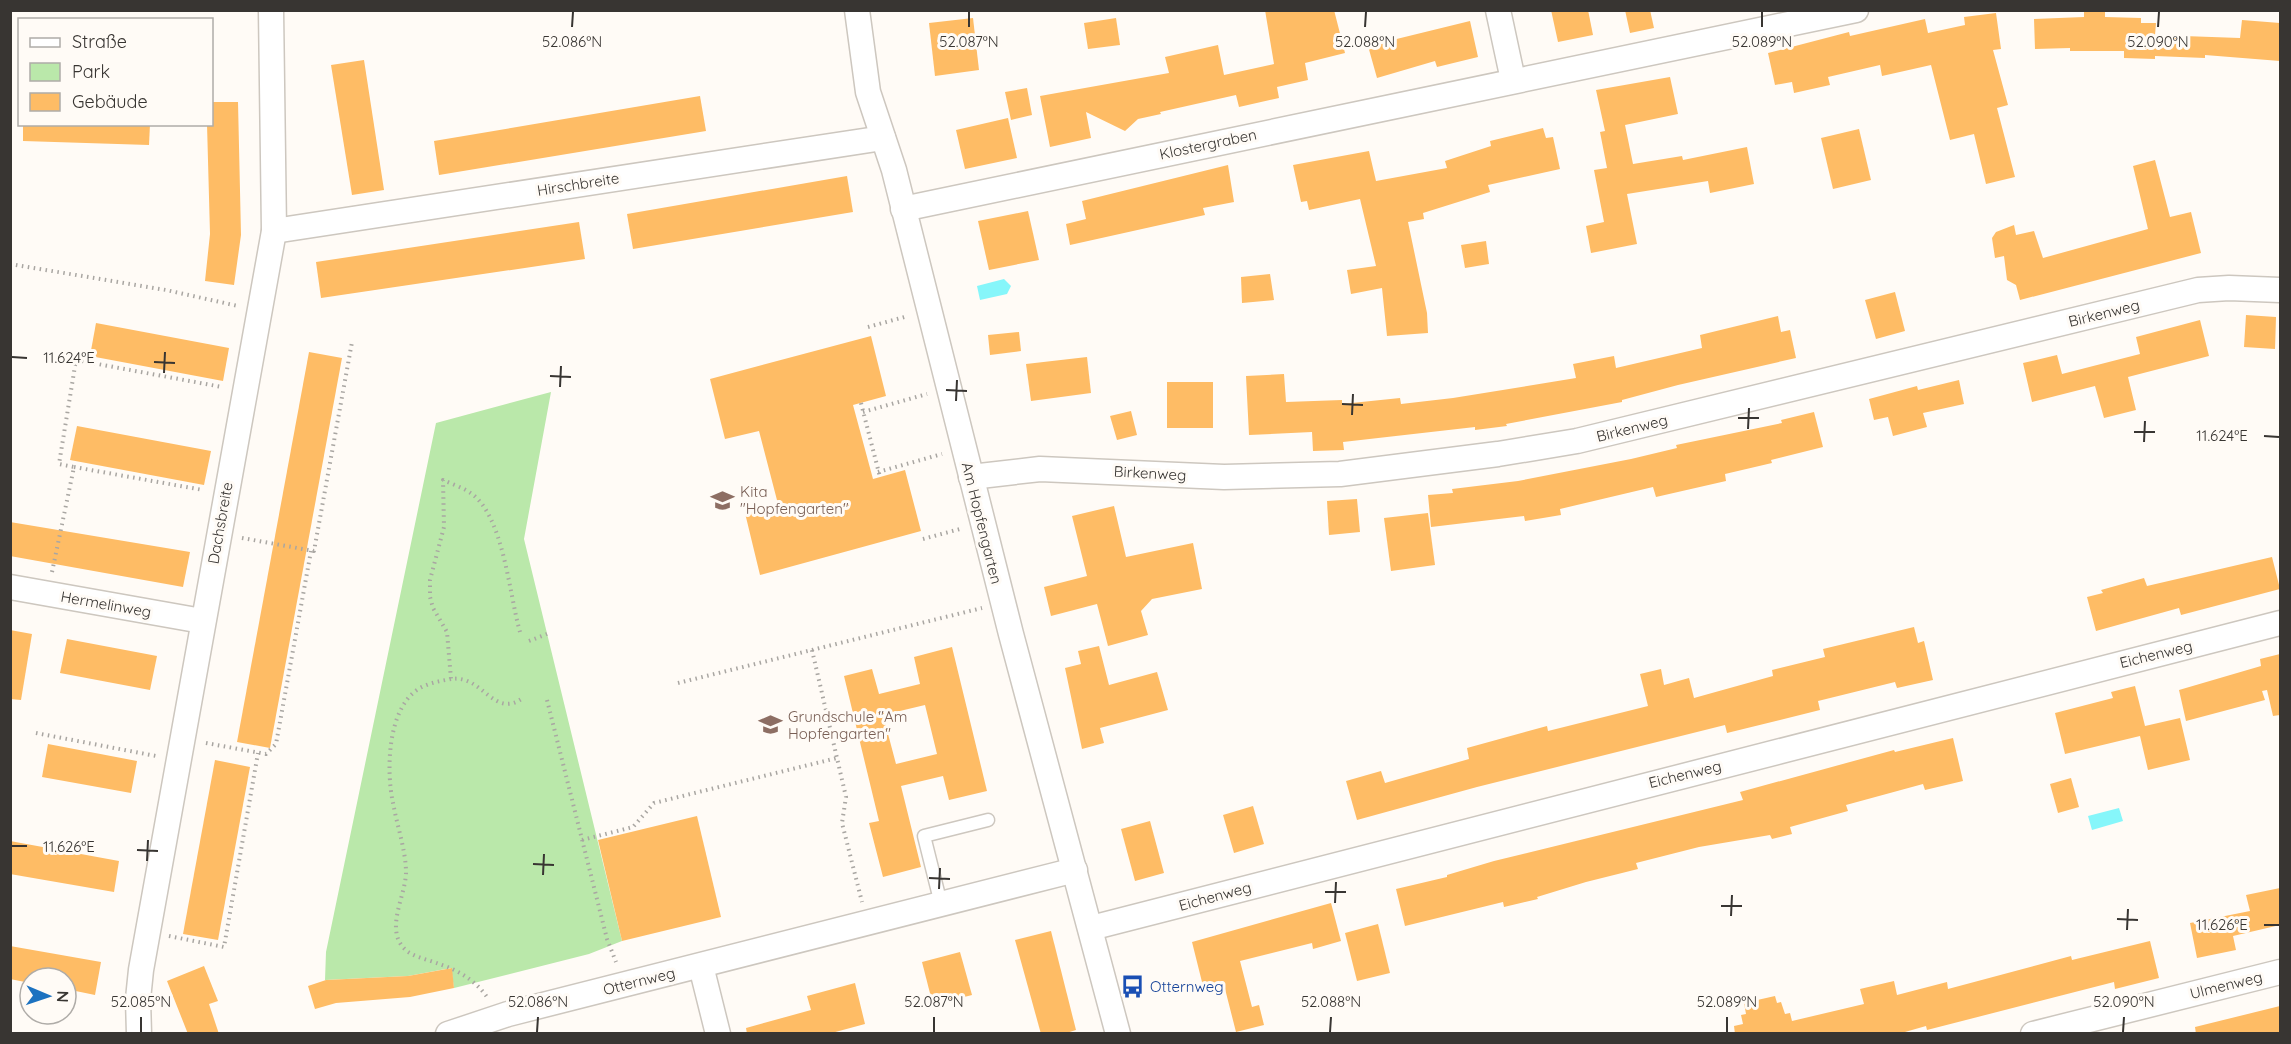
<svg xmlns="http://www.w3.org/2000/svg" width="2291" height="1044" font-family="Quicksand,sans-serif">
  <rect width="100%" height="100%" fill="#fffbf6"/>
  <!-- green -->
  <path fill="#bae8aa" d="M551 392 524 539 622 941 589 954 454 988 451 968 408 976 325 980 326 952 436 423Z"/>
  <!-- water -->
  <g fill="#86f6fa">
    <path d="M1004 279 1011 286 1007 294 980 300 977 286Z"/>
    <path d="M2119 808 2123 821 2092 830 2088 816Z"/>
  </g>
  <!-- building -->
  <g fill="#febc65" fill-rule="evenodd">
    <path d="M1265 10H1334L1345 53 1305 63 1308 80 1277 87 1279 98 1239 107 1236 95 1160 112 1161 114 1138 119 1125 131 1086 112 1091 138 1050 147 1040 96 1169 73 1165 57 1218 45 1224 75 1274 64Z"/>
    <path d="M1551 10H1588L1593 35 1558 42Z"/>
    <path d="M1625 10H1650L1654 28 1630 33Z"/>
    <path d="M2084 10H2105V17L2141 18V23H2156L2155 35 2240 38 2242 20 2280 23V61L2205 55V58L2155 56V59L2124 58V51H2070V48L2035 49 2034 19 2084 17Z"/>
    <path d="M1996 13 2001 49 1993 50 2008 105 1997 108 2015 177 1986 184 1974 134 1950 140 1931 65 1882 76 1880 65 1828 77 1830 85 1794 93 1792 82 1775 85 1768 53 1849 32 1850 36 1925 19 1928 33 1965 25 1964 17Z"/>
    <path d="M973 18 979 70 935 76 929 23Z"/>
    <path d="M1116 18 1120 45 1088 49 1084 23Z"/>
    <path d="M1470 21 1478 57 1437 67 1435 61 1377 78 1368 46Z"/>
    <path d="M364 60 384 190 352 195 331 65Z"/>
    <path d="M1670 77 1678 114 1625 125 1633 164 1682 156 1683 160 1747 147 1754 184 1710 193 1708 181 1627 194 1637 244 1591 253 1586 226 1604 222 1594 170 1607 168 1600 132 1605 131 1596 90Z"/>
    <path d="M1027 88 1032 115 1011 120 1005 92Z"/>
    <path d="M700 96 706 131 439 175 434 141Z"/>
    <path d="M212 102H238L241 235 234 285 205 281 210 234 207 124H212Z"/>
    <path d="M1008 118 1017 158 965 169 956 130Z"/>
    <path d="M23 124H150L149 145 23 141Z"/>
    <path d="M1543 128 1546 138 1553 137 1560 169 1488 185 1490 192 1423 213 1424 219 1408 222 1427 313 1428 333 1387 336 1382 288 1351 294 1347 270 1376 266 1360 199 1309 210 1307 201 1301 202 1293 165 1369 151 1376 181 1447 168 1445 161 1491 146 1490 141Z"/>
    <path d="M1859 129 1871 180 1833 189 1821 138Z"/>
    <path d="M2155 160 2170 217 2191 212 2201 253 2020 300 2016 285 2007 280 2004 256 1995 258 1992 238 1996 232 2014 225 2016 235 2034 231 2043 258 2148 229 2133 166Z"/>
    <path d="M1228 165 1234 202 1203 208 1205 215 1070 245 1066 224 1086 219 1082 201Z"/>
    <path d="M847 176 853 212 633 249 627 214Z"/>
    <path d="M1028 211 1039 260 989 270 978 221Z"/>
    <path d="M579 222 585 259 321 298 316 262Z"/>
    <path d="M1486 241 1489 264 1465 268 1461 245Z"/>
    <path d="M1270 274 1274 300 1242 303 1241 277Z"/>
    <path d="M1895 292 1905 331 1876 339 1865 300Z"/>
    <path d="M2246 315 2276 317 2275 349 2244 347Z"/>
    <path d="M1778 316 1781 332 1790 330 1796 358 1678 385 1622 400V402L1506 424 1507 426 1475 430V427L1343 442 1344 450 1313 451 1312 432 1249 435 1246 376 1284 374 1286 402 1342 400V404L1400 398 1401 404 1453 398 1576 378 1573 364 1614 356 1616 368 1702 348 1700 335Z"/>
    <path d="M2200 320 2209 356 2128 377 2136 410 2104 418 2095 386 2032 402 2023 363 2057 355 2062 374 2140 354 2136 337Z"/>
    <path d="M96 323 229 348 223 381 90 356Z"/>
    <path d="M1019 332 1021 351 990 355 988 335Z"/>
    <path d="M871 336 886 396 853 405 873 479 905 470 921 531 760 575 745 513 778 504 759 431 725 439 710 379Z"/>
    <path d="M309 352 342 358 270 748 237 742Z"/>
    <path d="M1087 357 1091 393 1031 401 1026 364Z"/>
    <path d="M1959 380 1964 404 1923 413 1927 427 1893 436 1888 417 1874 420 1869 399 1917 386 1918 390Z"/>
    <rect x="1167" y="382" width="46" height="46"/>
    <path d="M1131 411 1137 435 1117 440 1110 416Z"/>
    <path d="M1814 412 1823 447 1771 460 1772 463 1725 474 1726 481 1656 497 1653 487 1560 509 1561 515 1525 521 1524 516 1431 527 1428 495 1453 493 1452 489 1518 481 1631 459 1677 448 1676 445 1782 423 1781 420Z"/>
    <path d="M77 426 211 451 204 485 70 460Z"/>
    <path d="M1357 499 1360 532 1329 535 1327 501Z"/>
    <path d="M1114 506 1126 557 1193 543 1202 589 1152 599 1141 611 1148 635 1108 646 1097 604 1051 616 1044 587 1087 576 1072 516Z"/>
    <path d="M1428 513 1435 565 1391 571 1384 518Z"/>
    <path d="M10 522 190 552 183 587 10 556Z"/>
    <path d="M2272 557 2280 589 2181 615 2179 608 2096 631 2087 597 2103 593 2101 590 2144 578 2147 586Z"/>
    <path d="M1914 627 1918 643 1924 641 1933 680 1897 688 1895 682 1818 701 1820 710 1727 733 1725 725 1477 787 1357 820 1346 781 1381 771 1385 783 1469 759 1467 748 1547 726 1548 731 1648 706 1640 674 1661 669 1664 685 1689 678 1694 698 1773 676 1772 670 1825 657 1823 649Z"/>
    <path d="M10 630 32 634 21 700 10 699Z"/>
    <path d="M67 639 157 656 150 690 60 673Z"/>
    <path d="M1099 646 1109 685 1157 672 1168 710 1100 728 1104 743 1082 749 1065 668 1081 664 1078 651Z"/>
    <path d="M952 647 987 791 949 800 943 776 901 786 921 867 883 877 869 823 879 821 844 676 872 669 879 694 920 684 914 657ZM925 705 937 754 896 764 883 715Z"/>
    <path d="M2280 654V715L2273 716 2267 690 2262 691 2265 700 2186 721 2179 690 2261 666 2260 659Z"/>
    <path d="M2135 686 2145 726 2180 718 2190 760 2148 770 2140 736 2065 754 2055 713 2113 698 2111 692Z"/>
    <path d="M1953 738 1963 781 1925 790 1923 784 1846 805 1848 811 1790 827 1792 834 1772 839 1770 835 1699 847 1636 863 1638 869 1586 882 1537 897 1538 899 1504 907 1503 902 1405 926 1396 889 1447 877V875L1494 861 1743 800 1740 792 1894 750 1895 752Z"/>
    <path d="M48 744 137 761 131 793 42 777Z"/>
    <path d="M215 760 250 767 218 940 183 934Z"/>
    <path d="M2071 778 2079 807 2058 813 2050 784Z"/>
    <path d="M1253 806 1264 844 1234 853 1223 815Z"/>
    <path d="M697 816 721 917 622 941 598 840Z"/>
    <path d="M1150 821 1164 873 1135 881 1121 829Z"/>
    <path d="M10 841 119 861 114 892 10 874Z"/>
    <path d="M2280 888V925L2233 936 2236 950 2197 958 2190 923 2250 911 2246 895Z"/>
    <path d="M1331 903 1341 941 1313 949 1312 943 1240 961 1252 1007 1259 1005 1264 1025 1236 1032 1223 981 1203 986 1192 942Z"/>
    <path d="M1378 924 1390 973 1357 981 1345 933Z"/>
    <path d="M1051 931 1076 1030 1063 1034H1041L1015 940Z"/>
    <path d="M2150 941 2159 978 2115 989 2114 982 1927 1030 1926 1026 1898 1034H1735L1734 1026 1743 1024 1741 1015 1746 1014 1744 1003 1775 996 1777 1003 1781 1002 1785 1014 1790 1013 1792 1021 1864 1004 1860 989 1894 981 1897 995 1947 982 1948 989 2071 956 2072 960Z"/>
    <path d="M10 946 101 962 95 995 66 989V978H30V983L10 979Z"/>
    <path d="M960 952 972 995 933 1005 922 962Z"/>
    <path d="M204 966 218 1001 209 1004 219 1034H188L167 981Z"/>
    <path d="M452 968 454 988 410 997 336 1003 315 1009 308 986 326 980 408 976Z"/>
    <path d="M855 983 865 1024 828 1034H747L746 1028 811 1010 807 996Z"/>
    <path d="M2280 1006V1034H2196L2195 1027Z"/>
  </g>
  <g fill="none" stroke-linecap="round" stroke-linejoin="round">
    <defs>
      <path id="service" d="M941 904 924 836 988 820"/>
      <g id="minor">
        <path d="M857 10 868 92 894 170 1011 634 1118 1034"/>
        <path d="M1498 10 1513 80"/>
        <path d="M903 209 1856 10"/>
        <path d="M274 231 883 138"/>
        <path d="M971 477 1040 469 1224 477 1340 474 1498 454 1577 441 2198 290 2229 288 2280 290"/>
        <path d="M10 587 202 621"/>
        <path d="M1091 928 2280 623"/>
        <path d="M701 966 718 1034"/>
        <path d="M139 1034 138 999 141 970 274 231 271 10"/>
        <path d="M448 1034 508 1014 1075 870"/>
        <path d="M2033 1034 2280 972"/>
      </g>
    </defs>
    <!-- service casing -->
    <use href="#service" stroke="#cdc7bf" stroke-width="15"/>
    <!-- minor casing -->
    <use href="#minor" stroke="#cdc7bf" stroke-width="27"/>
    <!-- path -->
    <g stroke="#a9a6a2" stroke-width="4" stroke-dasharray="1.5 4.5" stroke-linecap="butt">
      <path d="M10 264 166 290 238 306"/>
      <path d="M868 327 908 316"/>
      <path d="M861 403 880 477"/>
      <path d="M863 412 927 394"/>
      <path d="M74 467 203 490"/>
      <path d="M878 472 942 454"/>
      <path d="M242 538 314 551 352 342"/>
      <path d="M923 539 960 529"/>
      <path d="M52 572 74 467 59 464 76 360 222 387"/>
      <path d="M520 632C509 594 504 518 472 494 464 488 452 484 443 480L444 527 430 580V597L433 608 447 632 451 679C483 674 494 721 524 697"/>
      <path d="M529 641 547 634"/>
      <path d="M812 650 846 797 842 823 862 902"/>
      <path d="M451 679C440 681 429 683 420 688 387 707 386 771 393 803 397 825 405 848 406 870 407 893 386 925 402 946 410 957 427 959 439 964 458 970 475 980 487 997"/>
      <path d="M678 683 982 608"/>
      <path d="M547 700 607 939 616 962"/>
      <path d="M36 733 156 756"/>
      <path d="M206 743 266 754 276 744 311 551"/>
      <path d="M582 840 633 827 654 803 837 758"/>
      <path d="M169 936 224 947 258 753"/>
    </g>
    <!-- service -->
    <use href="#service" stroke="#fff" stroke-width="12"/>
    <!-- minor -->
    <use href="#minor" stroke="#fff" stroke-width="24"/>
  </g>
  <!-- ticks -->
  <path fill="none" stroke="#383532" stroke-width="2" d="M572 27 573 12M969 27V12M1365 27 1366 12M1762 27V12M2158 27 2159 12M12 357 27 358M154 362 175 363M164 373 165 352M550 376 571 377M560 387 561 366M946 390 967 391M956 401 957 380M1342 404 1363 405M1352 415 1353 394M1738 418H1759M1748 429 1749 408M2134 432H2155M2264 436 2279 437M2144 442 2145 421M12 846H27M137 850 158 851M147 861 148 840M533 864 554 865M543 875 544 854M929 878 950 879M939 889 940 868M1325 892H1346M1335 903 1336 882M1721 906H1742M1731 916 1732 895M2117 919 2138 920M2264 925H2279M2127 930 2128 909M141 1032V1017M537 1032 538 1017M934 1032V1017M1330 1032 1331 1017M1727 1032V1017M2123 1032 2124 1017"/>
  <!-- icons -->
  <defs>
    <symbol id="school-bare" viewBox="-9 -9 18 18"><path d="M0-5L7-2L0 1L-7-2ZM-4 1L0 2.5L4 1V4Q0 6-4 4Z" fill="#8d6e63" stroke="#fffbf6" stroke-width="2.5" paint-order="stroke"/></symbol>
    <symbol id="bus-bare" viewBox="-9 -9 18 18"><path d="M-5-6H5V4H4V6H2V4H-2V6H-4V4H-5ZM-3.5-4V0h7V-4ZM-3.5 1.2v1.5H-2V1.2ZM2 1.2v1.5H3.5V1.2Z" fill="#1a4fb4" stroke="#fffbf6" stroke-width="2.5" paint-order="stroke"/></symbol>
  </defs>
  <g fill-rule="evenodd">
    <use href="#school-bare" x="706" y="484" width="33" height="33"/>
    <use href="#school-bare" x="754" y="708" width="33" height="33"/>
    <use href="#bus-bare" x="1116" y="970" width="33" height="33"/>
  </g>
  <g text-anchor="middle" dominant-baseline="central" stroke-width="6" stroke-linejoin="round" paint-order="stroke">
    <!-- street labels -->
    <g font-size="15" fill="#383532" stroke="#fffbf6">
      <text transform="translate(1208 144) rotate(-12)">Klostergraben</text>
      <text transform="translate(578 184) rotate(-9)">Hirschbreite</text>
      <text transform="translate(2104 313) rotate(-14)">Birkenweg</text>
      <text transform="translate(1632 428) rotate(-14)">Birkenweg</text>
      <text transform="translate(1150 473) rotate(3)">Birkenweg</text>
      <text transform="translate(220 523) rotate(-80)">Dachsbreite</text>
      <text transform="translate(982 523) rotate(76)">Am Hopfengarten</text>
      <text transform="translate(106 604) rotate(10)">Hermelinweg</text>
      <text transform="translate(2156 654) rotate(-14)">Eichenweg</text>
      <text transform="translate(1685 774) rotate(-14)">Eichenweg</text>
      <text transform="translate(1215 896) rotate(-15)">Eichenweg</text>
      <text transform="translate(639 981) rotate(-14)">Otternweg</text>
      <text transform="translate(2226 985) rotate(-14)">Ulmenweg</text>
    </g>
    <!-- education labels -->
    <g font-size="15" fill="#785e54" stroke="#fffbf6" text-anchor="start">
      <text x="740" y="491">Kita<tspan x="740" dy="17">"Hopfengarten"</tspan></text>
      <text x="788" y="716">Grundschule "Am<tspan x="788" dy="17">Hopfengarten"</tspan></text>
    </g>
    <!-- transit labels -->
    <g font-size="15" fill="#164399" stroke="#fffbf6" text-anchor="start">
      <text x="1150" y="986">Otternweg</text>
    </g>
  </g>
  <g font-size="15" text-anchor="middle" fill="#383532" stroke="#fffbf6" stroke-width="6" stroke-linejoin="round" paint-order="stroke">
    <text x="572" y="47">52.086°N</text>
    <text x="969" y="47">52.087°N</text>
    <text x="1365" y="47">52.088°N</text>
    <text x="1762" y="47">52.089°N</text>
    <text x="2158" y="47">52.090°N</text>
    <text x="69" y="363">11.624°E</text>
    <text x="2222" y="441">11.624°E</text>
    <text x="69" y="852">11.626°E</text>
    <text x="2222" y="930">11.626°E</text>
    <text x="141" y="1007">52.085°N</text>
    <text x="538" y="1007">52.086°N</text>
    <text x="934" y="1007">52.087°N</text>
    <text x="1331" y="1007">52.088°N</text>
    <text x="1727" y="1007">52.089°N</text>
    <text x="2124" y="1007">52.090°N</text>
  </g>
  <!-- border -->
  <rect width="2291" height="1044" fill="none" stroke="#383532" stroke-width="24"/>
  <!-- legend -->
  <rect x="18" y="18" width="195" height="108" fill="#fffbf6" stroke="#afaca8" stroke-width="1.5"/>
  <rect x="30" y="38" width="30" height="9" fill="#ffffff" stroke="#afaca8" stroke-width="1.5"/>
  <text x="72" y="48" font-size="18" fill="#383532">Straße</text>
  <rect x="30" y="63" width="30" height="18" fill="#bae8aa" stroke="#afaca8" stroke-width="1.5"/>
  <text x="72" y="78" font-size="18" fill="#383532">Park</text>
  <rect x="30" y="93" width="30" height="18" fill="#febc65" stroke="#afaca8" stroke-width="1.5"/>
  <text x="72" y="108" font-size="18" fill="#383532">Gebäude</text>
  <!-- north arrow -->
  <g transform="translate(48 996) rotate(92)"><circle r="28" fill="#fffbf6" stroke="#afaca8" stroke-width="1.5"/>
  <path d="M0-4.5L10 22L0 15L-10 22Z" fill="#1c72c0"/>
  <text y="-9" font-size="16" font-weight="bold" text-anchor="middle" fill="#383532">N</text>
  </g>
</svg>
